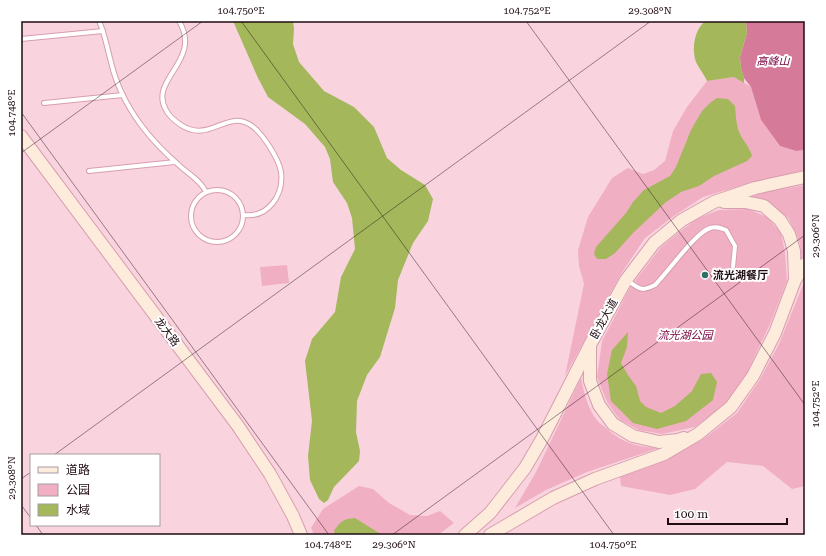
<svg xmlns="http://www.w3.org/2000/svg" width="826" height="556" font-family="'Roboto Serif','Noto Sans SC',serif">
  <rect width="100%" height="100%" fill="#f9d4df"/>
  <!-- green -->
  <g fill="#f1afc3">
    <path d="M734 77 751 87 761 120 780 146 796 151 805 150V170L750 183 703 197 674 216 645 238 621 274 565 376 584 284 579 266 578 250 588 217 612 178 628 168 643 174 654 170 665 161 673 131 687 107 707 81Z"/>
    <path d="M805 185V253L801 260 800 244 796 233 788 218 766 200 746 196Z"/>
    <path d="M748 209 767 217 781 233 785 252 787 281 770 324 747 373 724 405 695 427 662 434 639 430 620 420 607 402 597 377 602 341 631 286 661 247 696 219 719 210Z"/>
    <path d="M287 265 289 283 262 286 260 267Z"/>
    <path d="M805 280V486L792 489 763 466 727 462 695 489 670 495 621 486 620 477 659 463 705 438 737 413 759 381 779 344Z"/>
    <path d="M581 378C584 392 587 407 596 419 598 422 602 425 605 427 622 443 637 447 659 448L587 472 546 490 515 508 536 472Z"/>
    <path d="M359 486 373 489 389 503 410 515 427 516 440 511 454 523 438 535H314L311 528 323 509Z"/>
  </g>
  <!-- forest -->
  <path fill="#d67a99" d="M748 21H805V150L796 151 780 146 761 120 751 87 744 78 741 68 740 57 747 33 746 23Z"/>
  <!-- water -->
  <g fill="#a4b75b">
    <path d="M233 21H293L294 29 293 44 299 62 324 91 354 107 374 127 387 158 401 170 425 185 433 199 428 221 413 243 398 280 395 308 380 357 367 375 357 401 356 432 360 451 359 461 334 487 328 500 324 503 319 499 310 480 308 456 312 421 305 361 312 339 335 312 341 277 355 249 352 218 347 203 333 182 330 159 325 147 305 124 268 97 258 78Z"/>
    <path d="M705 21H744L746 23 747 33 740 57 741 68 744 78V83L734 77 707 81C704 74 697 66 695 59 692 45 695 30 705 21Z"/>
    <path d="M717 98 728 99 735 106C736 115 736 126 740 134 744 142 750 148 752 156L747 161 714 176 699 186 681 192 666 202 633 233 615 253 606 259H597L594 254 596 247 626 213 633 202 644 190 670 176 676 167 691 130 702 111 710 103Z"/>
    <path d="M628 332 627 347 621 363 628 375 636 386 640 401 646 407 661 413 675 406 692 391 701 374 711 373 717 382 713 400 686 421 657 429 633 423 611 401 607 374 612 350Z"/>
    <path d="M355 518 379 533 385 535H335L334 531C341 521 343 519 355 518Z"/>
  </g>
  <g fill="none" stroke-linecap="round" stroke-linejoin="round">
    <defs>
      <g id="lane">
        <path d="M99 21C105 34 107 48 111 62 116 84 127 106 141 125 152 140 166 154 181 167 190 175 201 181 206 192"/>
        <path d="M179 21C203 61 148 79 166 110 169 116 175 121 181 125 210 144 227 108 252 126 263 134 279 159 281 172 284 195 268 218 244 215"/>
        <path d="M21 39 103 31"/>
        <path d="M44 103 123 95"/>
        <path d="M89 171 175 162"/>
        <circle cx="217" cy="216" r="26"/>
        <path d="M628 281C640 289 641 292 655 285 668 272 695 233 710 228 716 226 721 228 726 230L735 246 733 267"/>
      </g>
      <g id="secondary">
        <path d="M21 136 238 426 270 474 293 516 301 535"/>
        <path d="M724 202H745L764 206 780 220 789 234 794 251 795 280"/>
        <path d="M590 346V381L599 405 613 424 633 436 659 442 678 440 684 438"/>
        <path d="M465 535 490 513 525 468 542 439 591 343 626 280 654 243 682 220 714 202 755 188 805 177"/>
        <path d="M490 535 553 498 595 479 664 454 698 434 731 407 753 376 775 333 795 280 805 264"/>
      </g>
    </defs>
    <!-- lane casing -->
    <use href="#lane" stroke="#d79eaf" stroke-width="6"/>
    <!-- secondary casing -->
    <use href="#secondary" stroke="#d79eaf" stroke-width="14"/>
    <!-- lane -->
    <use href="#lane" stroke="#fff" stroke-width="4"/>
    <!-- secondary -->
    <use href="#secondary" stroke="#fdebdc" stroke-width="12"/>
  </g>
  <!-- ticks -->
  <path fill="none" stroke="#1f0b12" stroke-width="1" stroke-opacity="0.45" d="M241 21 614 535M526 21 805 405M21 112 329 535M21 153 203 21M54 455 651 21M21 479 31 472M21 505 31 518M36 525 43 535M392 535 805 235"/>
  <!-- markers -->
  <circle fill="#2d7164" stroke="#fff" stroke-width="1.5" cx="705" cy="275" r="4"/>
  <g text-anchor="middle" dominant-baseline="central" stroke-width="4" stroke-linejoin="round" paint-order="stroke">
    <!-- park labels -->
    <g font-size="11" font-style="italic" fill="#76003d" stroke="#fff">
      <text x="773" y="61">高峰山</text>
      <text x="685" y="335">流光湖公园</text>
    </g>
    <!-- poi labels -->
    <g font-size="11" font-weight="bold" fill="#1f0b12" stroke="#fff" text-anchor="start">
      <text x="713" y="275">流光湖餐厅</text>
    </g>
    <!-- street labels -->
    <g font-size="11" fill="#1f0b12" stroke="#fff">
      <text transform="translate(604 319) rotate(-61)">卧龙大道</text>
      <text transform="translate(167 332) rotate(53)">龙大路</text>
    </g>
  </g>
  <!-- border -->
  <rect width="826" height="556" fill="none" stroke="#ffffff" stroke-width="44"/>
  <!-- legend -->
  <rect x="30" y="454" width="130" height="72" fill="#ffffff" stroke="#a59da0"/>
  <rect x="38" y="467" width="20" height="6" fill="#fdebdc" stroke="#a59da0"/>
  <text x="66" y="474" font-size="12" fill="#1f0b12">道路</text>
  <rect x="38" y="484" width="20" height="12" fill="#f1afc3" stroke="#a59da0"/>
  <text x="66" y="494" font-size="12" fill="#1f0b12">公园</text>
  <rect x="38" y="504" width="20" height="12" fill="#a4b75b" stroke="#a59da0"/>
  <text x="66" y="514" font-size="12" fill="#1f0b12">水域</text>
  <!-- scale -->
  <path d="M668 518v6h119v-6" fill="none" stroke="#1f0b12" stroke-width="2"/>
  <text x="674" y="518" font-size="12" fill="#1f0b12" stroke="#ffffff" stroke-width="3" paint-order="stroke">100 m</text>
  <rect x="22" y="22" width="782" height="512" fill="none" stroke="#1f0b12" stroke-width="1.5"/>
  <g font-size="10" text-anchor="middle" fill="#1f0b12">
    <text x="241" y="14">104.750°E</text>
    <text x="527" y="14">104.752°E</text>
    <text x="650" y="14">29.308°N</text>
    <text transform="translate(11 113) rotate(-90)" y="4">104.748°E</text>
    <text transform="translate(815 236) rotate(-90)" y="4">29.306°N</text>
    <text transform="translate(815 404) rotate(-90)" y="4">104.752°E</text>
    <text transform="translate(11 478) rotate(-90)" y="4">29.308°N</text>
    <text x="328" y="548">104.748°E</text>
    <text x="394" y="548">29.306°N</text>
    <text x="613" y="548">104.750°E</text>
  </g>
</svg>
